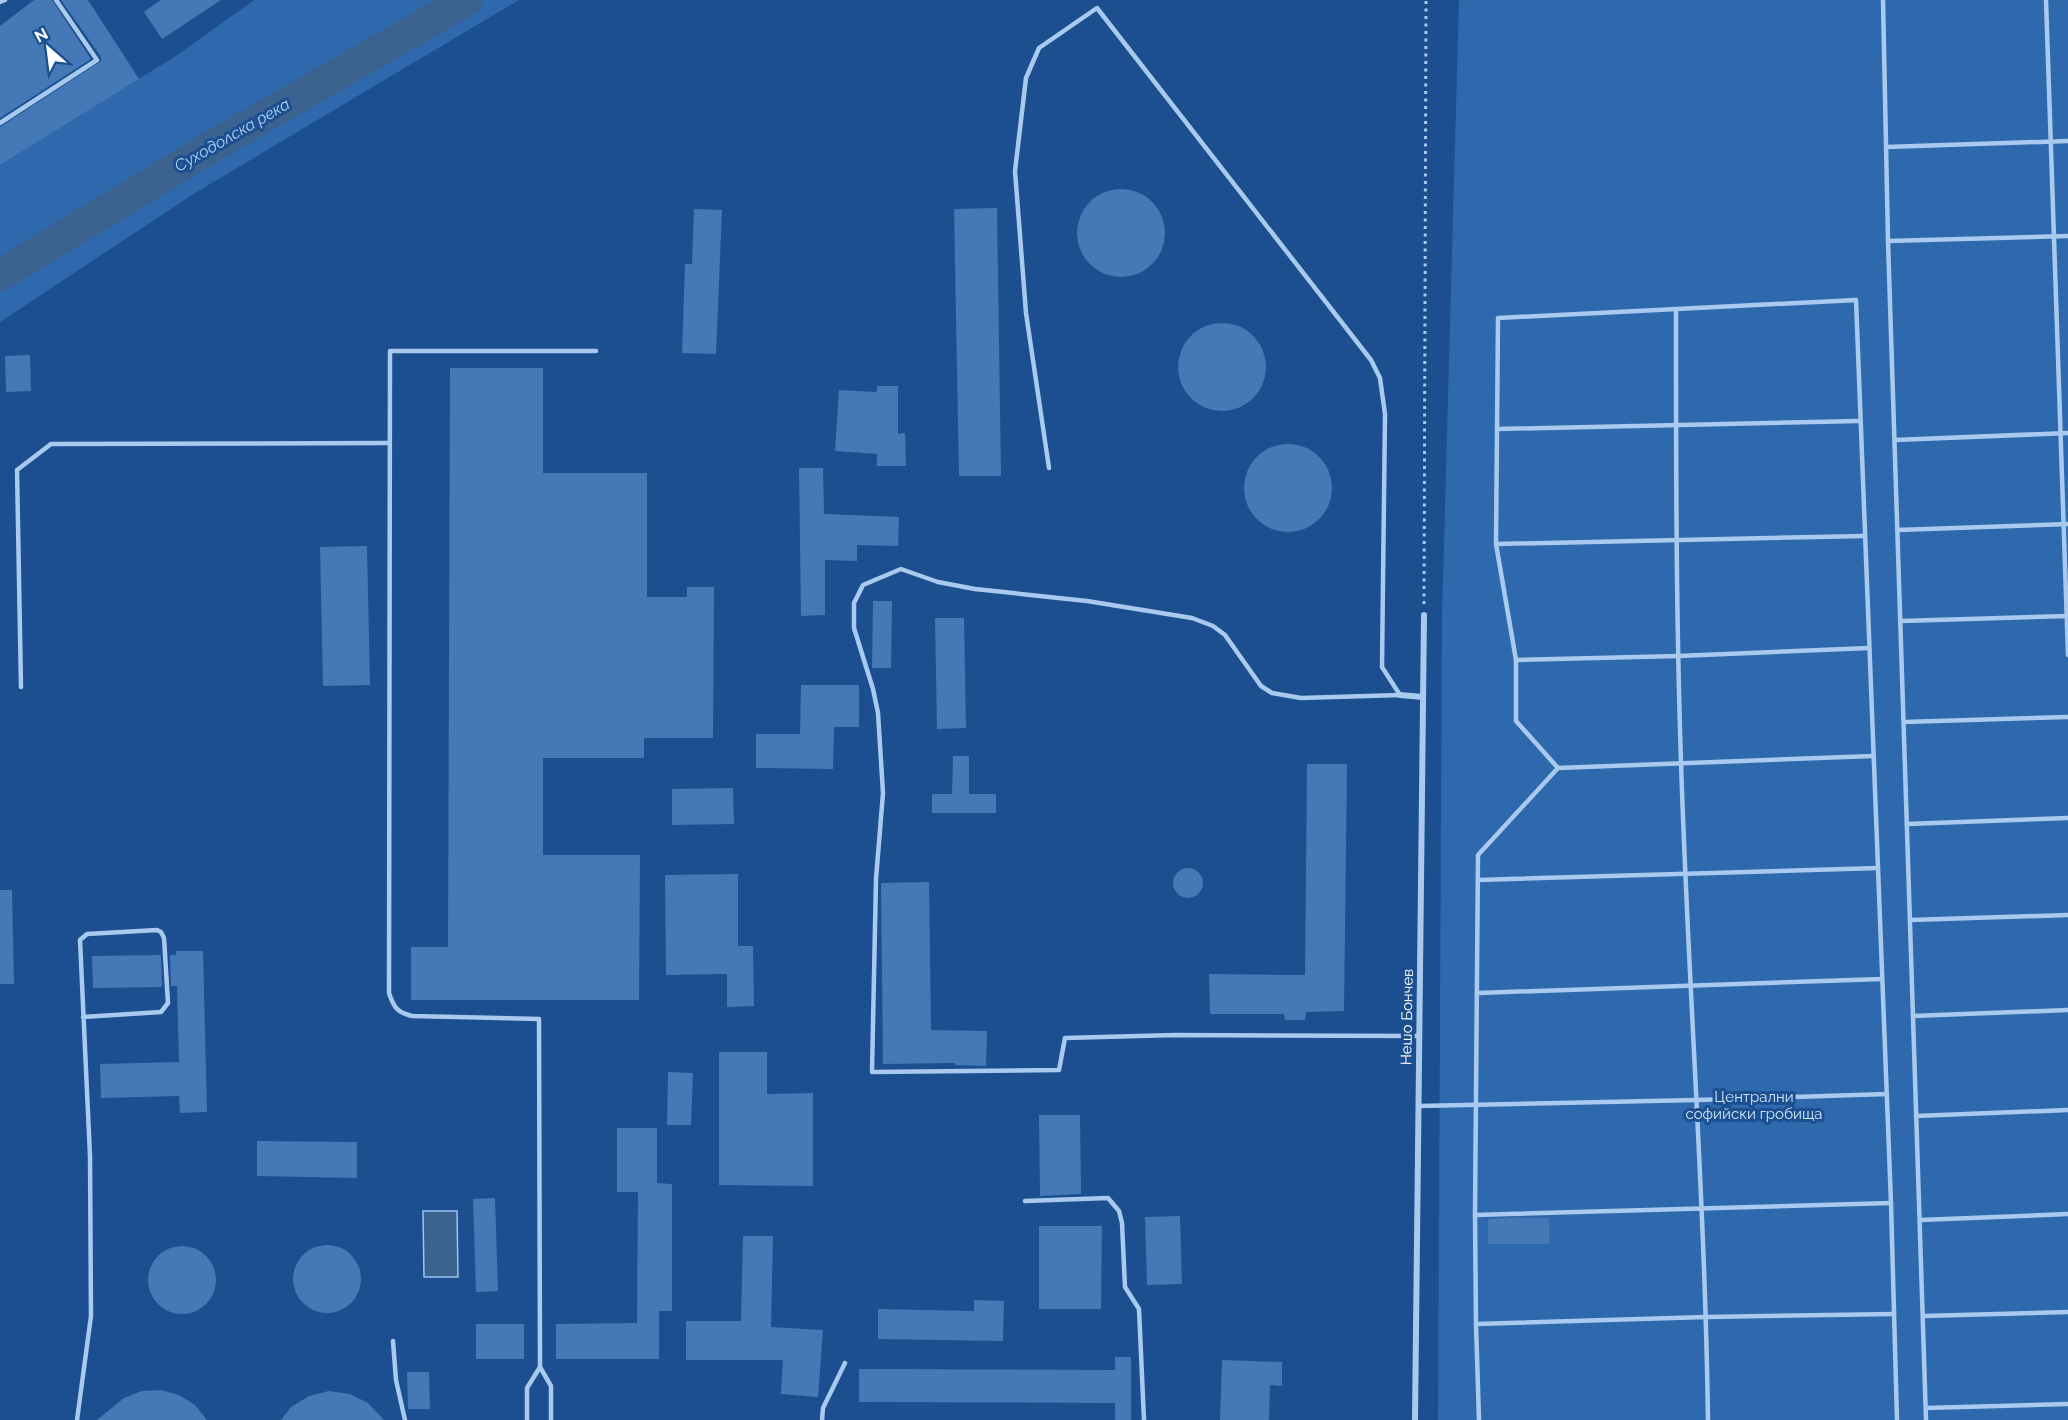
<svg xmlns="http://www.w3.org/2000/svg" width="2068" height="1420" font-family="Raleway,sans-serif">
  <rect width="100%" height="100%" fill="#1b4f8f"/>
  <!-- green -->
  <g fill="#2e69ad">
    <path d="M254 0H519L195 193 0 322V164L176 56Z"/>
    <path d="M1459 0H2068V1420H1438L1442 616Z"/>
  </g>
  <!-- water -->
  <path fill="#3c6290" stroke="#9cc4f0" stroke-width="1.5" d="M423 1211H457L458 1277H424Z"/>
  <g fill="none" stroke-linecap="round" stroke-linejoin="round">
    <!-- river -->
    <path stroke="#3c6290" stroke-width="32" d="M0 275 221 141 467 0"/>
  </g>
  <!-- building -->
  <g fill="#4478b7">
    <path d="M34 0H52L91 59 0 118V26Z"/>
    <path d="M61 0H88L139 79 0 165V127L101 61V57Z"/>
    <path d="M161 0H221L162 39 144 12Z"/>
    <circle cx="1121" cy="233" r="44"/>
    <path d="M997 208 1001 476H959L954 209Z"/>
    <path d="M694 209 722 210 716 354 682 353 685 264H692Z"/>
    <circle cx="1222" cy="367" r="44"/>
    <path d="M30 355 31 391 6 392 5 356Z"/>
    <path d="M450 368H543V473H647V597H687V587H714L713 738H644V758H543V855H640L639 1000H411V947H448Z"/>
    <path d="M877 386H898V434L905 433 906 466H877V454L835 451 839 390 877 392Z"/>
    <circle cx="1288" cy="488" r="44"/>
    <path d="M799 468H823L824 514 899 517 898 546 857 545V561L825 560V615L801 616Z"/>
    <path d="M367 546 370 685 323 686 320 547Z"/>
    <path d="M873 601H892L891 668H872Z"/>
    <path d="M935 618H964L966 728 937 729Z"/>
    <path d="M801 685H859V727H834L833 769 756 768V734H800Z"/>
    <path d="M953 756H969V794H996V813H932V794H952Z"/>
    <path d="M1307 764H1347L1344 1011 1306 1012 1305 1020H1285L1284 1014H1210L1209 974 1305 975Z"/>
    <path d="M733 788 734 824 672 825V789Z"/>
    <circle cx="1188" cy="883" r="15"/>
    <path d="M738 874V946H753L754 1006 727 1007V974L666 975 665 875Z"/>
    <path d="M929 882 931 1030 987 1031 986 1066 955 1065V1063L883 1064 881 883Z"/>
    <path d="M0 890H12L14 984H0Z"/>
    <path d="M176 951H203L207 1112 180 1113 179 1096 101 1098 100 1064 179 1062 177 986H171L170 955H176Z"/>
    <path d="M161 955 162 987 93 988 92 956Z"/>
    <path d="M719 1052H767V1094L813 1093V1186L719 1185Z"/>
    <path d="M668 1072 693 1073 691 1125H667Z"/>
    <path d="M1039 1115H1080L1081 1194 1040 1196Z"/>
    <path d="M617 1128H657V1183L672 1184V1311H659V1359H556V1324L637 1323 638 1192H617Z"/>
    <path d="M257 1141 357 1142V1178L257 1176Z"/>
    <path d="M495 1198 498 1291 476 1292 473 1199Z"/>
    <path d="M1180 1216 1182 1284 1147 1285 1145 1217Z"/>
    <path d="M1514 1218H1549V1244H1488V1219Z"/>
    <path d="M1039 1226H1102L1101 1309H1039Z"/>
    <path d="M743 1236H773L771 1327 823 1330 818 1397 781 1394 783 1360H686V1321H741Z"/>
    <circle cx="327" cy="1279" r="34"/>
    <circle cx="182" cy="1280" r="34"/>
    <path d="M974 1300 1004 1301 1003 1341 878 1339V1309L974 1311Z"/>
    <rect x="476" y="1324" width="48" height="35"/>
    <path d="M1115 1357H1131V1420H1115V1403L859 1402V1369L1115 1370Z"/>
    <path d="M1222 1360 1282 1362V1386L1270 1385 1269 1420H1220Z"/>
    <path d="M407 1372H429L430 1409H408Z"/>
    <path d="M161 1390 179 1395 195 1405 207 1420H97L124 1398 142 1391Z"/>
    <path d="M329 1391 350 1394 368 1403 384 1420H281L291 1407 309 1396Z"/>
  </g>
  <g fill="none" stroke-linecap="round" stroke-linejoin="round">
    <!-- path -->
    <path stroke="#a9c9ee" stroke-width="3" stroke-dasharray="3 4.5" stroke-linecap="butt" d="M1424 604 1426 0"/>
    <!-- service -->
    <g stroke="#a9c9ee" stroke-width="4.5">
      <path d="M1883 0 1888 241 1926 1420"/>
      <path d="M2046 0 2068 655"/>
      <path d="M0 2 5 0"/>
      <path d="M0 123 97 60 56 0"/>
      <path d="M1886 147 2068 141"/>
      <path d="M1888 241 2068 236"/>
      <path d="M1676 311C1676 461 1676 612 1681 762 1688 982 1705 1201 1708 1420"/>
      <path d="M1497 429 1859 421"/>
      <path d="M1895 440 2068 433"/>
      <path d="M1049 468 1026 313 1015 171 1026 78 1039 48 1097 8 1371 360 1380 378 1385 414 1382 667 1400 695"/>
      <path d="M1898 530 2068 524"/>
      <path d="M1496 544 1864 536"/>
      <path d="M1901 621 2068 616"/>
      <path d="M1516 660 1678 656 1869 648"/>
      <path d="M21 687 17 470 51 444 389 443"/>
      <path d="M1400 695 1301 698 1272 693 1261 686 1225 635 1213 626 1192 618 1087 601 975 589 938 582 901 569 863 585 854 603V628L873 689 878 713 883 793 876 879 872 1072 1059 1070 1065 1038 1175 1035 1419 1036"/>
      <path d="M1904 722 2068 717"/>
      <path d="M1558 768 1516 721V660L1496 544 1498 318 1856 300 1891 1203 1897 1420"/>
      <path d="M1907 824 2068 818"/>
      <path d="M1478 880 1878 868"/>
      <path d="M1910 920 2068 915"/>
      <path d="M1478 993 1882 979"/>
      <path d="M1913 1016 2068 1010"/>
      <path d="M1418 1106 1697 1100 1887 1094"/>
      <path d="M1916 1116 2068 1110"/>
      <path d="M1025 1201 1108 1198 1119 1211 1122 1223 1125 1287 1139 1309 1144 1420"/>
      <path d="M1891 1203 1475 1215 1476 1324 1706 1317 1894 1314"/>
      <path d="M1475 1215 1478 855 1558 768 1873 756"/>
      <path d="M1920 1220 2068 1214"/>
      <path d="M1923 1316 2068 1312"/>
      <path d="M1476 1324 1479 1420"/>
      <path d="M393 1341 396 1380 405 1420"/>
      <path d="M540 1367 539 1019 412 1016C397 1012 394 1008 389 993L390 351H596"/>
      <path d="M1926 1408 2068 1404"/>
      <path d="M77 1420 91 1316 90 1156 80 940 87 934 157 930 161 932 164 938 168 1003 161 1012 83 1017"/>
      <path d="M527 1420V1388L540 1367 551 1386V1420"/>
      <path d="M822 1420 823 1408 845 1363"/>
    </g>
    <!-- minor -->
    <g stroke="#a9c9ee" stroke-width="6">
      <path d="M1400 695 1423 697"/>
      <path d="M1415 1420 1424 615"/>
    </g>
  </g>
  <g text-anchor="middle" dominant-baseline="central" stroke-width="6" stroke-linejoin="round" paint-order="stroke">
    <!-- street labels -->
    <g font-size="15" fill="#fff" stroke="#1b4f8f">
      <text transform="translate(1407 1017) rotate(-89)">Нешо Бончев</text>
    </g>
    <!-- park labels -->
    <g font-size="15" fill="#cfe3fa" stroke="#1b4f8f">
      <text x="1754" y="1097">Централни<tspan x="1754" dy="17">софийски гробища</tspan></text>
    </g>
    <!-- water labels -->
    <g font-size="16" font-style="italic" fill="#b5d3f5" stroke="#1b4f8f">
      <text transform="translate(232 135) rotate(-30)">Суходолска река</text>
    </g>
  </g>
  <!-- north arrow -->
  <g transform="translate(48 48) rotate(332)" stroke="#1b4f8f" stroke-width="4.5" paint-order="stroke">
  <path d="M0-4.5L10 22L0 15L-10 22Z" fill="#ffffff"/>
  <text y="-9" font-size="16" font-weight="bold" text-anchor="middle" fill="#ffffff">N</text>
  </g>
</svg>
